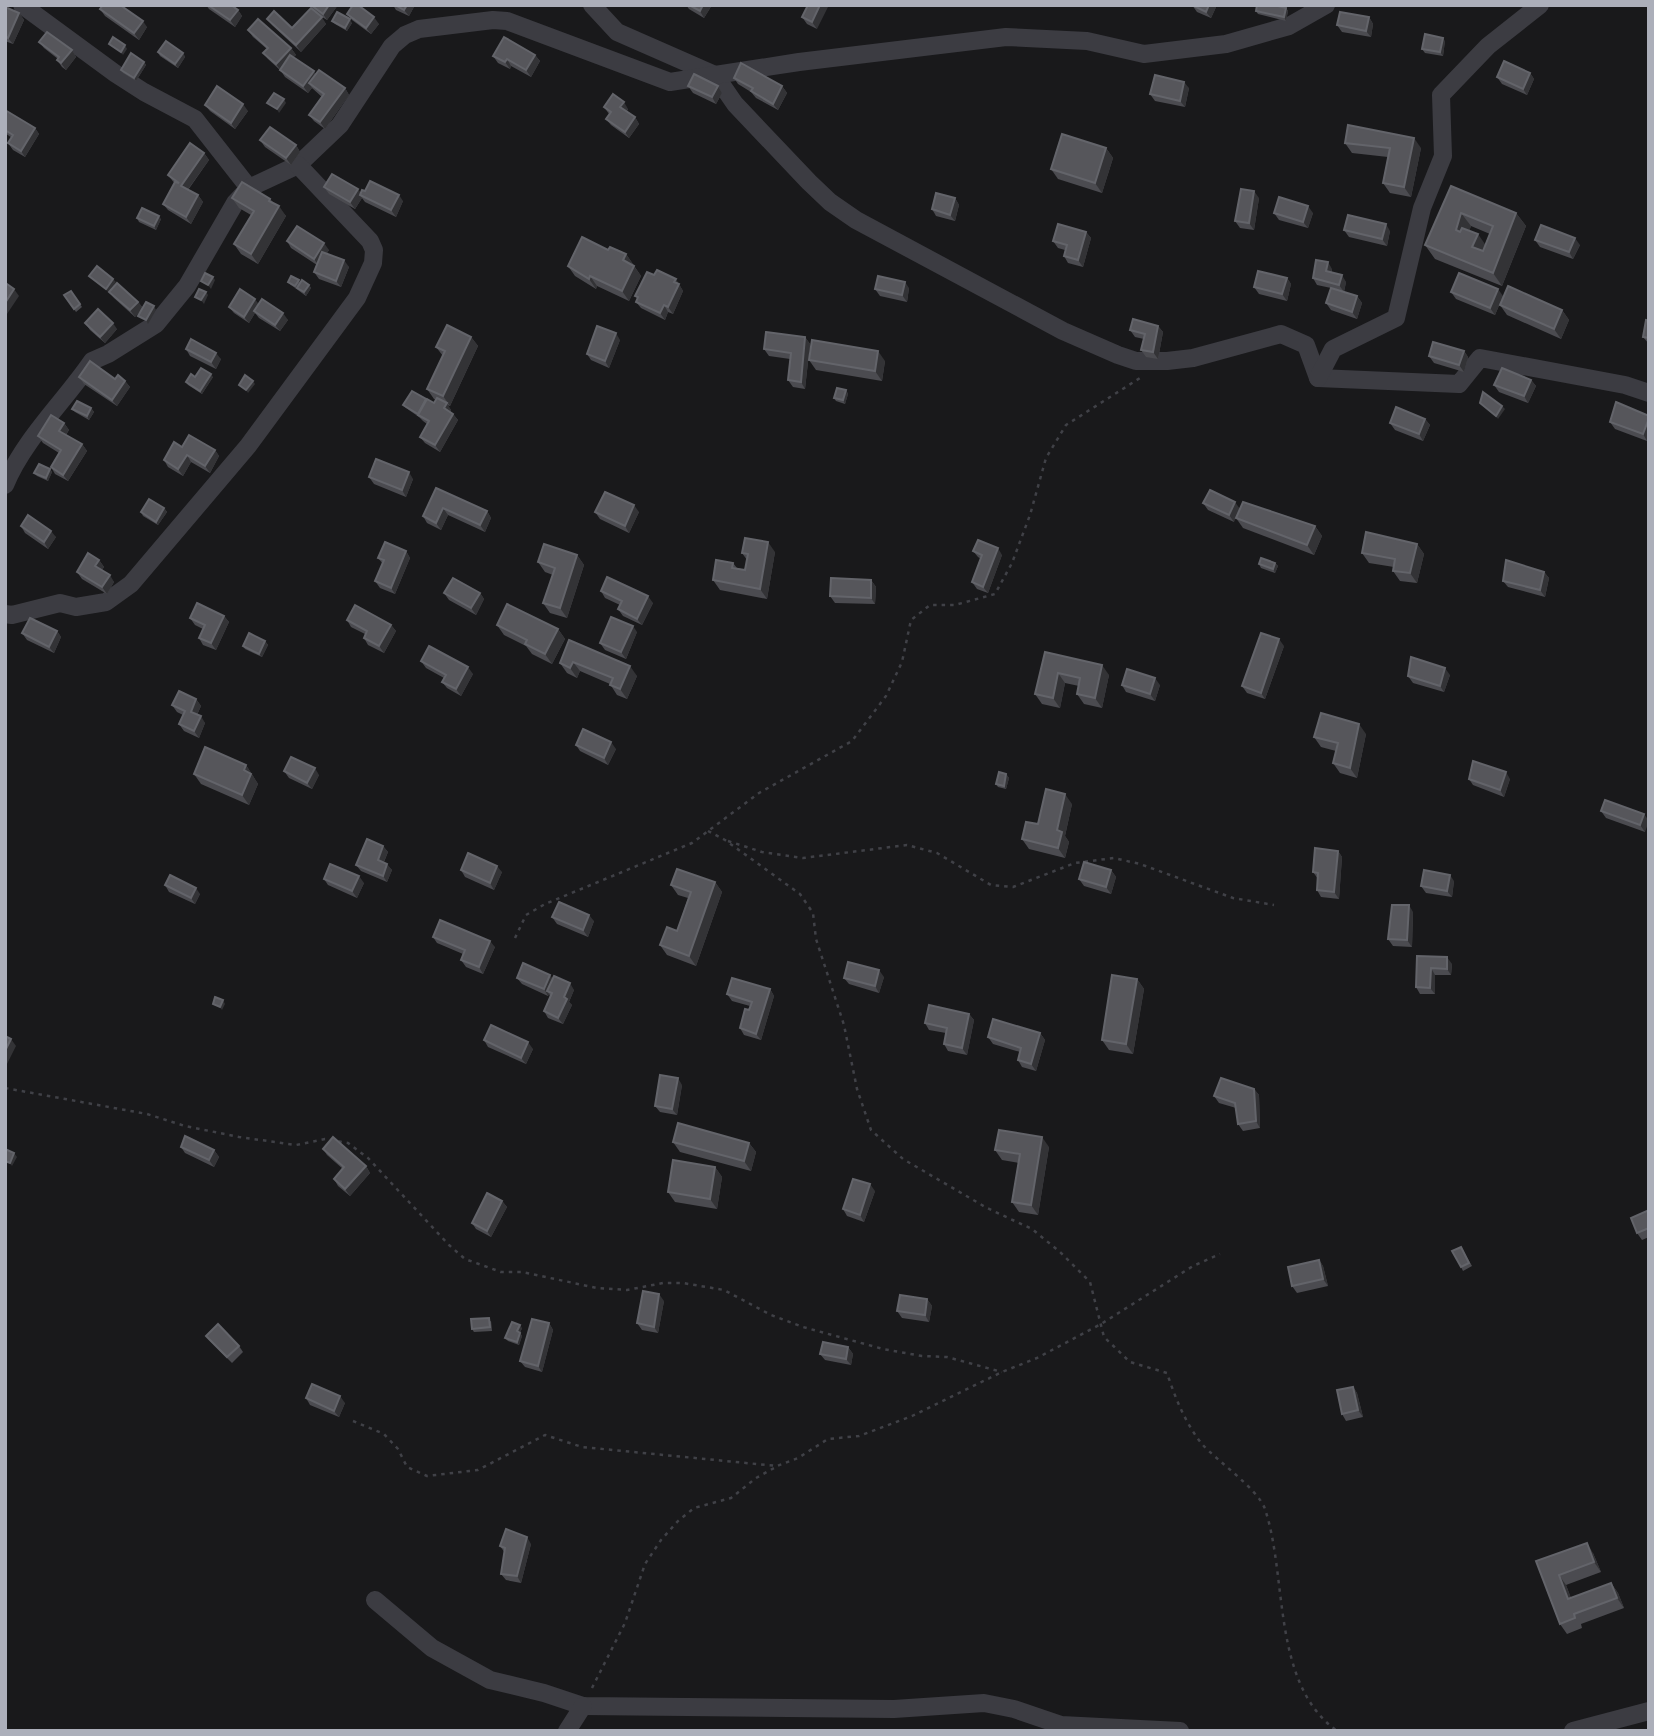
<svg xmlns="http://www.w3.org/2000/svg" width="1654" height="1736" font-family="'IBM Plex Sans',sans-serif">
  <rect width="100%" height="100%" fill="#19191b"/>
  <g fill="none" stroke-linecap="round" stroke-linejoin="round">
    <!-- path -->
    <g stroke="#404147" stroke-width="2.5" stroke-dasharray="3.5 5" stroke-linecap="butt">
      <path d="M708 831 725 840 800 894 813 913 816 939 844 1025 857 1089 871 1130 903 1159 987 1208 1032 1229 1060 1252 1090 1282 1104 1337 1130 1362 1167 1373C1175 1397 1185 1423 1202 1444 1217 1461 1258 1489 1265 1509 1288 1578 1271 1683 1337 1731"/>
      <path d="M728 841 762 852 803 858 907 845 937 853 991 885 1013 887 1075 863 1114 858 1140 864 1233 898 1274 905"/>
      <path d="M515 938 526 915 545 904 692 843 759 793 852 741 886 696 902 662 911 620 930 605H955L995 594 1012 563 1030 515 1046 458 1066 425 1140 378"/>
      <path d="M5 1088 147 1114 185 1126 239 1137 296 1145 325 1139 348 1143 368 1158 449 1245 465 1259 501 1272H522L597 1288 627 1290 663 1283H683L724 1290 771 1315 803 1327 883 1349 922 1356 947 1357 1002 1372"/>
      <path d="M353 1421 384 1434 398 1449 407 1467 427 1476 478 1470 545 1435 582 1447 777 1466 798 1458 828 1439 859 1436 912 1416 1002 1372 1037 1358 1101 1324 1193 1266 1220 1254"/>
      <path d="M592 1688 625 1623 645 1564 661 1540 678 1521 694 1508 731 1498 756 1478 774 1468"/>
    </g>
    <!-- minor -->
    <g stroke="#3c3c42" stroke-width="18">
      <path d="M22 5 116 74 144 92 195 119 249 188"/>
      <path d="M592 5 617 32 715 75 735 104 809 182 830 202 856 220 1063 331 1118 355 1136 361H1167L1193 358 1281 334 1306 345 1318 378 1459 384 1480 358 1625 385 1649 393"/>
      <path d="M1318 378 1333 349 1396 318 1422 208 1443 156 1441 95 1488 46 1540 5"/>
      <path d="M5 485C24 439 64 402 92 361L108 354 156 324 187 286 235 203 249 188 298 165 340 125 392 46 405 35 419 29 493 20 507 21 670 82 799 62 1006 37 1087 41 1144 54 1226 44 1289 26 1326 5"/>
      <path d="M5 614 12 615 60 603 76 607 106 602 131 584 248 446 357 298 373 263 374 250 370 241 298 165"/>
      <path d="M375 1600 432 1648 490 1680 544 1693 583 1706 894 1709 984 1703 1014 1709 1061 1725 1180 1731"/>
      <path d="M567 1731 583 1706"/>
      <path d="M1573 1731 1649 1711"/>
    </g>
  </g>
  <!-- wall -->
  <g fill="#4b4b50" fill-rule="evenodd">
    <path d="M206 5 238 10 242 16 235 27 209 9Z"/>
    <path d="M309 5H338L327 20 319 15 326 24 301 52 272 25 267 19 292 28 313 9Z"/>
    <path d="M393 5H415L409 16 396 10Z"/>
    <path d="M686 5H712L704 18 689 9Z"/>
    <path d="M808 5 817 29 807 24 802 17Z"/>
    <path d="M1192 5H1217L1211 18 1197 12Z"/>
    <path d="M5 7 19 13 24 20 13 44 5 41Z"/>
    <path d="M1286 8 1288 11 1286 21 1258 14 1256 11Z"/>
    <path d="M100 9 147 27 139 40 105 16Z"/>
    <path d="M347 14 379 24 371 34 352 20Z"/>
    <path d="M1369 17 1373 24 1371 37 1342 32 1337 25Z"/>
    <path d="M332 21 352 23 347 31 335 24Z"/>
    <path d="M248 30 291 48 296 55 293 57 316 74 345 88 349 95 325 129 314 121 309 115 322 97 312 88 308 93 285 77 281 71 268 59 263 53 267 49 253 37Z"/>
    <path d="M1445 41 1443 56 1425 53 1422 49Z"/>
    <path d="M39 42 72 50 76 57 66 70 62 67 57 60 58 59 44 48Z"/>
    <path d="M158 52 183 53 185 57 178 68 160 56Z"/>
    <path d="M535 55 540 61 531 77 511 66 510 69 498 63 493 56Z"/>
    <path d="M144 62 146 65 136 81 123 73 121 70Z"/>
    <path d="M1530 73 1534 79 1527 95 1502 84 1497 77Z"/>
    <path d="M734 78 782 86 787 93 778 110 756 98 751 92 738 84Z"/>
    <path d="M688 86H718L722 93 716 104 693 93Z"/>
    <path d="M1189 88 1185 107 1155 101 1150 94Z"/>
    <path d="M205 105 248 111 235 129 210 111Z"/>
    <path d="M604 107 628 109 627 111 635 117 639 124 629 138 611 125 606 119 609 114Z"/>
    <path d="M5 110 35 128 39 134 25 157 13 150 8 143 12 138 5 133Z"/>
    <path d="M260 140 296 145 300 152 291 165 265 147Z"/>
    <path d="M1345 143 1421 148 1411 197 1390 193 1383 183 1388 157 1352 153Z"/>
    <path d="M1106 148 1113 158 1102 193 1058 179 1051 169Z"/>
    <path d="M204 153 209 160 188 190 198 195 203 202 191 224 168 210 163 204 175 184 168 175Z"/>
    <path d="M1451 186 1516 213 1526 226 1502 286 1435 259 1425 245ZM1471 226 1490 234 1485 245 1469 231Z"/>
    <path d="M324 187 361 193 403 201 396 217 365 202 362 198 355 209 329 194Z"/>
    <path d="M232 198 270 199 286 216 258 264 241 254 234 244 251 215 239 208Z"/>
    <path d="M955 198 959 205 955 221 936 216 932 209Z"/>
    <path d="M1259 198 1254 230 1240 228 1235 221Z"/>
    <path d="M1274 213H1313L1308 228 1279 220Z"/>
    <path d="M137 218 161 219 156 230 139 222Z"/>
    <path d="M1344 230 1390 231 1387 246 1349 237Z"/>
    <path d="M1086 232 1091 238 1083 267 1068 263 1064 256 1065 250 1058 248 1053 241Z"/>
    <path d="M1535 240 1580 245 1573 259 1540 247Z"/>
    <path d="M287 241 329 250 327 253 349 267 341 287 319 279 314 272 317 265 291 248Z"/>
    <path d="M608 250 626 254 641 276 629 301 597 286 596 289 575 276 568 266Z"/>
    <path d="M1332 269V272L1346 282 1344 292 1357 296 1362 303 1357 319 1331 310 1326 303 1331 288 1317 285 1313 278Z"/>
    <path d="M1287 278 1291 284 1287 301 1259 294 1254 287Z"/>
    <path d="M299 280 300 283 309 285 311 288 306 296 291 285 288 282Z"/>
    <path d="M680 286 683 291 673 314 668 312 665 320 641 308 636 302 638 299 635 296Z"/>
    <path d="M909 288 907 302 880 296 875 289Z"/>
    <path d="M71 291 82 307 76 312 64 295Z"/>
    <path d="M109 292 138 302 143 308 135 317 114 298Z"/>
    <path d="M1451 292 1503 296 1495 315 1456 299Z"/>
    <path d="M259 304 288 320 280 331 259 318 255 313 249 323 234 313 229 307Z"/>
    <path d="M1500 305 1562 310 1569 320 1561 339 1507 315Z"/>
    <path d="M1649 321V344L1643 337Z"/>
    <path d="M85 323 117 329 105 343 90 330Z"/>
    <path d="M1158 326 1163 332 1158 359 1146 357 1141 350 1144 339 1135 337 1130 330Z"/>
    <path d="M471 337 478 346 450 406 447 405 451 410 450 412 453 414 458 420 440 452 425 443 420 437 427 424 423 421 419 417 406 408 403 405 426 399 434 403 436 400 434 399 427 389 443 356 436 347Z"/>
    <path d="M805 337 810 344 805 389 793 387 788 380 790 359 769 356 764 349Z"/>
    <path d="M620 340 609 368 591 360 587 354Z"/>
    <path d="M186 349 221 359 216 369 190 356Z"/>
    <path d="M1464 351 1468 357 1464 372 1434 363 1429 356Z"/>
    <path d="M809 360 885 361 882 381 816 370Z"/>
    <path d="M79 377 115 379 125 381 130 387 117 406 84 384Z"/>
    <path d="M213 377 202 394 188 385 186 382Z"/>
    <path d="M1531 380 1536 386 1528 403 1499 392 1494 385Z"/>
    <path d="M846 390 848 394 845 404 836 401 834 398Z"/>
    <path d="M91 408 94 412 89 420 75 412 72 409Z"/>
    <path d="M1649 416 1647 441 1615 429 1610 422Z"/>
    <path d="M1425 419 1430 425 1423 441 1395 430 1390 423Z"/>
    <path d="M64 423 69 430 66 435 82 444 87 451 68 481 55 474 51 467 59 453 43 443 38 436Z"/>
    <path d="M182 447 215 450 219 456 210 473 191 462 183 476 168 467 164 460Z"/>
    <path d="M50 469 52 472 48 481 37 476 34 473Z"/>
    <path d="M369 477 413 479 406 497 374 484Z"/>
    <path d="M436 488 487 511 491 518 485 532 448 515 441 530 427 523 423 516Z"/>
    <path d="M1235 502 1234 522 1208 510 1203 503Z"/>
    <path d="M164 508 167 512 158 525 143 516 141 512Z"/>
    <path d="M595 512H639L629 533 600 519Z"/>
    <path d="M1236 518 1315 526 1322 536 1314 555 1243 528Z"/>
    <path d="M21 526 56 537 48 549 25 533Z"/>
    <path d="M1417 544 1424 554 1417 583 1400 581 1393 571 1394 567 1369 563 1362 553Z"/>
    <path d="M406 551 410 558 395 594 380 588 375 581 383 564 378 558Z"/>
    <path d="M973 551 1002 555 988 593 977 589 972 582 981 559 978 557Z"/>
    <path d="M775 552 767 599 720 590 713 580 733 563 737 568 745 570 747 560 742 553Z"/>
    <path d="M577 555 584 565 567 618 550 613 543 603 553 575 545 572 538 562Z"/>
    <path d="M99 560 104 567 102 570 114 582 107 594 82 579 77 572Z"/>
    <path d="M1275 563 1278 566 1275 573 1261 568 1259 564Z"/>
    <path d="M1544 572 1549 578 1545 597 1508 587 1503 581Z"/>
    <path d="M871 580 876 587 875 604 835 603 830 596Z"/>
    <path d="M601 591 653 603 642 625 623 616 618 609 620 605 605 598Z"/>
    <path d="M444 593H480L484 599 476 615 449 600Z"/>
    <path d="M224 616 229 622 216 650 203 645 199 638 203 629 195 625 190 618Z"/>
    <path d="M347 620 391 625 396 631 384 653 368 645 364 638 365 634 351 627Z"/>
    <path d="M497 625 558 629 565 639 552 664 532 654 526 646 504 635Z"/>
    <path d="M57 631 61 637 54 653 27 640 22 633Z"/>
    <path d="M637 632 626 659 605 650 600 643Z"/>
    <path d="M569 640 637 676 627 699 617 695 610 684 580 671 577 678 567 673 560 663Z"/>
    <path d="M265 641 268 645 262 657 245 649 243 646Z"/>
    <path d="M1284 646 1265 699 1247 693 1242 686Z"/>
    <path d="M1045 652 1109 675 1102 708 1084 704 1077 694 1079 686 1065 683 1060 708 1042 704 1035 694Z"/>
    <path d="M421 661 473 674 461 696 447 688 442 682 444 678 426 668Z"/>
    <path d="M1450 675 1444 692 1413 683 1408 676Z"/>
    <path d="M1122 685H1160L1155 701 1126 692Z"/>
    <path d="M196 699 201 706 197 715 205 723 199 738 184 731 179 724 183 715 177 712 172 705Z"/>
    <path d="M1366 734 1357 778 1340 773 1333 763 1336 751 1321 747 1314 737Z"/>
    <path d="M576 745 616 749 608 765 580 751Z"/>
    <path d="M246 765 258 784 249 805 201 784 194 774Z"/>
    <path d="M284 771 319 775 312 789 289 778Z"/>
    <path d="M1006 774 1009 778 1006 789 998 787 996 784Z"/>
    <path d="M1469 779H1510L1504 797 1473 785Z"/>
    <path d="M1072 804 1065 836 1069 842 1065 858 1029 849 1022 839 1038 824Z"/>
    <path d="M1601 811 1644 814 1645 832 1606 818Z"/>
    <path d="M383 846 388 852 384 862 392 870 387 882 361 871 356 865Z"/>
    <path d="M1338 851 1342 857 1339 899 1321 897 1317 890 1318 879 1313 872Z"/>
    <path d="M461 870 502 872 494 890 465 877Z"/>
    <path d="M1111 870 1116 877 1111 894 1084 886 1079 879Z"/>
    <path d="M324 879 364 883 357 898 328 885Z"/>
    <path d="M1454 881 1452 897 1426 893 1421 886Z"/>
    <path d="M715 882 722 892 696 966 667 955 660 945 677 931 688 898 678 895 671 885Z"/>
    <path d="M165 885 200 894 195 904 169 892Z"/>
    <path d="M1413 912 1412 947 1393 946 1388 939Z"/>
    <path d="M552 917 594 921 588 937 557 924Z"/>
    <path d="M433 937 495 947 483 974 466 967 461 960 463 954 437 943Z"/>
    <path d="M1417 956 1452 964 1451 975H1435V994H1420L1416 987Z"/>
    <path d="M884 977 879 993 849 984 844 978Z"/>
    <path d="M517 978 553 979 574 990 569 1002 572 1005 563 1024 548 1018 544 1011 550 996 549 994 548 996 522 984Z"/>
    <path d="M1137 979 1144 989 1133 1054 1109 1050 1102 1040Z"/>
    <path d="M770 989 774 996 761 1040 744 1035 740 1028 750 1006 732 1001 727 994Z"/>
    <path d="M969 1014 974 1020 967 1055 948 1051 944 1044 946 1033 929 1030 925 1023Z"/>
    <path d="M1040 1033 1045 1040 1036 1071 1022 1067 1018 1060 1020 1052 993 1044 988 1037Z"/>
    <path d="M484 1040 533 1049 526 1064 488 1047Z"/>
    <path d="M682 1085 677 1115 660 1112 655 1106Z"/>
    <path d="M1254 1089 1259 1095 1260 1128 1243 1131 1238 1124 1236 1108 1219 1103 1214 1096Z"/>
    <path d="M673 1142 749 1143 756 1152 751 1171 680 1152Z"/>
    <path d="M181 1147 214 1150 219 1157 214 1167 185 1153Z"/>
    <path d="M1049 1147 1038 1215 1019 1212 1012 1202 1019 1163 1002 1160 995 1150Z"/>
    <path d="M323 1149 366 1166 370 1173 350 1196 338 1186 334 1179 343 1169 327 1155Z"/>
    <path d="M715 1167 722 1177 717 1209 675 1202 668 1192Z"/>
    <path d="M875 1191 864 1222 847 1216 843 1209Z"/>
    <path d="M502 1201 507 1207 491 1237 476 1229 472 1223Z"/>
    <path d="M1649 1210V1237L1642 1240 1637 1233Z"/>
    <path d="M1463 1250 1472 1266 1463 1271 1461 1267Z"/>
    <path d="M1319 1260 1323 1266 1328 1286 1297 1293 1292 1286Z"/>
    <path d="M927 1299 932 1306 929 1322 902 1318 897 1311Z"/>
    <path d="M664 1301 658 1333 642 1330 637 1323Z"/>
    <path d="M491 1321 492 1331 474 1332 472 1329Z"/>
    <path d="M549 1323 553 1330 542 1372 525 1367 520 1361Z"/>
    <path d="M522 1328 520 1333 522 1336 519 1345 508 1341 505 1338Z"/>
    <path d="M206 1336 239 1346 243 1352 232 1363 211 1342Z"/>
    <path d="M848 1347 853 1354 851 1365 825 1360 820 1354Z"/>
    <path d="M1353 1387 1357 1393 1363 1417 1346 1421 1342 1414Z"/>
    <path d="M306 1398 345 1403 339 1417 310 1405Z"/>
    <path d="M531 1544 521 1583 506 1580 501 1574 505 1553 500 1546Z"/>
    <path d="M1593 1553 1601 1572 1566 1585 1571 1598 1611 1583 1618 1593 1624 1608 1581 1624 1582 1628 1567 1634 1560 1624 1536 1561Z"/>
  </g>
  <!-- shaded-wall -->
  <g fill="#333336">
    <path d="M329 5H338L327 20 323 14Z"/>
    <path d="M407 5H415L409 16 404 10Z"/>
    <path d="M703 5H712L704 18 700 11Z"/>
    <path d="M820 5H829L817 29 812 22Z"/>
    <path d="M1209 5H1217L1211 18 1206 12Z"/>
    <path d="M1286 8 1288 11 1286 21 1284 17Z"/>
    <path d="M238 10 242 16 235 27 230 20Z"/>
    <path d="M19 13 24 20 13 44 8 38Z"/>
    <path d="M322 17 326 24 301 52 296 45Z"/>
    <path d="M374 17 379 24 371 34 366 28Z"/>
    <path d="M1369 17 1373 24 1371 37 1366 31Z"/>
    <path d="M350 19 352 23 347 31 345 28Z"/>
    <path d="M143 21 147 27 139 40 134 33Z"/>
    <path d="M1443 38 1445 41 1443 56 1440 52Z"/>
    <path d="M125 45 127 49 123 55 121 52Z"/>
    <path d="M291 48 296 55 281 71 276 64Z"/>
    <path d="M72 50 76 57 66 70 61 63Z"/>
    <path d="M183 53 185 57 178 68 175 64Z"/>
    <path d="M535 55 540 61 531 77 526 70Z"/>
    <path d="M507 59 511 66 510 69 505 62Z"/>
    <path d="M144 62 146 65 136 81 134 78Z"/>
    <path d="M314 71 318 78 309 83 312 88 308 93 303 86Z"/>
    <path d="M1530 73 1534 79 1527 95 1523 89Z"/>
    <path d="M1184 82 1189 88 1185 107 1180 101Z"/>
    <path d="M718 86 722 93 716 104 712 97Z"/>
    <path d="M782 86 787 93 778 110 773 104Z"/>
    <path d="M345 88 349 95 325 129 320 122Z"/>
    <path d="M284 99 286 103 279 113 277 109Z"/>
    <path d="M624 102 628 109 625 114 620 107Z"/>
    <path d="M243 104 248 111 235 129 231 123Z"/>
    <path d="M635 117 639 124 629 138 625 132Z"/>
    <path d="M35 128 39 134 25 157 21 151Z"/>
    <path d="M1414 138 1421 148 1411 197 1404 187Z"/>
    <path d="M296 145 300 152 291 165 286 158Z"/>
    <path d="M1106 148 1113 158 1102 193 1095 183Z"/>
    <path d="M204 153 209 160 186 192 181 186Z"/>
    <path d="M358 189 363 196 360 195 362 198 355 209 350 202Z"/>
    <path d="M1254 191 1259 198 1254 230 1249 223Z"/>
    <path d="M198 195 203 202 191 224 186 217Z"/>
    <path d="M399 195 403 201 396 217 391 210Z"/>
    <path d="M955 198 959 205 955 221 950 215Z"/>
    <path d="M270 199 277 209 279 206 286 216 258 264 251 254Z"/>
    <path d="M1308 206 1313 213 1308 228 1303 222Z"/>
    <path d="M1461 213 1471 226 1465 243 1456 230Z"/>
    <path d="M1516 213 1526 226 1502 286 1493 273Z"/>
    <path d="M159 216 161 219 156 230 154 226Z"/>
    <path d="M1386 224 1390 231 1387 246 1382 239Z"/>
    <path d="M1086 232 1091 238 1083 267 1078 260Z"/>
    <path d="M1478 234 1487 247 1482 260 1472 247Z"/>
    <path d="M1575 238 1580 245 1573 259 1569 252Z"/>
    <path d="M324 243 329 250 319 266 314 259Z"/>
    <path d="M626 254 633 264 630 270 623 260Z"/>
    <path d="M344 260 349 267 341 287 336 281Z"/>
    <path d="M1328 262 1332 269 1331 277 1326 271Z"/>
    <path d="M634 266 641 276 629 301 622 291Z"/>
    <path d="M1342 275 1346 282 1344 292 1339 285Z"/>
    <path d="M590 276 597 286 596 289 589 279Z"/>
    <path d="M213 277 215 280 211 289 208 285Z"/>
    <path d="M1287 278 1291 284 1287 301 1282 294Z"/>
    <path d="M113 279 116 282 108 292 106 289Z"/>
    <path d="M676 279 683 291 673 314 668 307Z"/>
    <path d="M905 282 909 288 907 302 902 295Z"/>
    <path d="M309 285 311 288 306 296 304 292Z"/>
    <path d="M14 289 19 296 5 317V303Z"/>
    <path d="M1498 289 1503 296 1495 315 1490 308Z"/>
    <path d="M206 292 208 295 204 304 201 300Z"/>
    <path d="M1357 296 1362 303 1357 319 1352 312Z"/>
    <path d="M255 299 260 306 254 311 255 313 249 323 244 317Z"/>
    <path d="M138 302 143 308 135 317 130 310Z"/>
    <path d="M664 305 668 312 665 320 660 313Z"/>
    <path d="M154 306 156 310 148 324 146 320Z"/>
    <path d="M1562 310 1569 320 1561 339 1554 329Z"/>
    <path d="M283 313 288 320 280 331 275 325Z"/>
    <path d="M113 323 117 329 105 343 100 337Z"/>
    <path d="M1158 326 1163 332 1158 359 1153 352Z"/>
    <path d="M616 333 620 340 609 368 605 361Z"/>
    <path d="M471 337 478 346 450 406 443 396Z"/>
    <path d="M805 337 810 344 805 389 801 382Z"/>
    <path d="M878 351 885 361 882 381 875 371Z"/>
    <path d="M1464 351 1468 357 1464 372 1459 365Z"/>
    <path d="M216 353 221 359 216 369 211 362Z"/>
    <path d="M211 374 213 377 202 394 200 391Z"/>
    <path d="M1531 380 1536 386 1528 403 1524 396Z"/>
    <path d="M125 381 130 387 117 406 112 400Z"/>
    <path d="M253 381 255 384 248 393 246 390Z"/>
    <path d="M846 390 848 394 845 404 843 400Z"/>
    <path d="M447 403 451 410 449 415 444 408Z"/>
    <path d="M1502 406 1505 409 1498 419 1496 416Z"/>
    <path d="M91 408 94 412 89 420 87 416Z"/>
    <path d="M453 414 458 420 440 452 435 445Z"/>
    <path d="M1649 418V437L1647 441 1643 434Z"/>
    <path d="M1425 419 1430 425 1423 441 1419 434Z"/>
    <path d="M64 423 69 430 64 437 59 431Z"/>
    <path d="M82 444 87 451 68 481 63 475Z"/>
    <path d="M215 450 219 456 210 473 205 466Z"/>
    <path d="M187 455 191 462 183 476 178 469Z"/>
    <path d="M50 469 52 472 48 481 46 478Z"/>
    <path d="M409 472 413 479 406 497 402 490Z"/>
    <path d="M1235 502 1240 509 1234 522 1229 515Z"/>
    <path d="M634 505 639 512 629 533 625 526Z"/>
    <path d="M164 508 167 512 158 525 156 522Z"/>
    <path d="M443 508 448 515 441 530 436 523Z"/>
    <path d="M487 511 491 518 485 532 480 525Z"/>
    <path d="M1315 526 1322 536 1314 555 1307 545Z"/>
    <path d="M51 531 56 537 48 549 44 542Z"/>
    <path d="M768 542 775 552 767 599 760 589Z"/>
    <path d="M1417 544 1424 554 1417 583 1410 573Z"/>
    <path d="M998 548 1002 555 988 593 983 587Z"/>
    <path d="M406 551 410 558 395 594 391 588Z"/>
    <path d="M577 555 584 565 567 618 560 608Z"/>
    <path d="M99 560 104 567 100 573 95 566Z"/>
    <path d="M1275 563 1278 566 1275 573 1273 569Z"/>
    <path d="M1544 572 1549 578 1545 597 1540 590Z"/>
    <path d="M110 575 114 582 107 594 102 587Z"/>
    <path d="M871 580 876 587 875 604 871 598Z"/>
    <path d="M480 593 484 599 476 615 471 608Z"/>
    <path d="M648 596 653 603 642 625 637 619Z"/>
    <path d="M224 616 229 622 216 650 211 643Z"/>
    <path d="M391 625 396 631 384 653 379 646Z"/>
    <path d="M633 626 637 632 626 659 621 652Z"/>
    <path d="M558 629 565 639 552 664 545 654Z"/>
    <path d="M57 631 61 637 54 653 49 647Z"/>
    <path d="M1279 639 1284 646 1265 699 1261 693Z"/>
    <path d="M265 641 268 645 262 657 259 654Z"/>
    <path d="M573 662 580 671 577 678 570 668Z"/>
    <path d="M1102 665 1109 675 1102 708 1095 698Z"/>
    <path d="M630 666 637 676 627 699 620 689Z"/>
    <path d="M468 667 473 674 461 696 456 689Z"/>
    <path d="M1445 668 1450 675 1444 692 1440 686Z"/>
    <path d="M1058 673 1065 683 1060 708 1053 698Z"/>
    <path d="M1155 678 1160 685 1155 701 1150 694Z"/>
    <path d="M196 699 201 706 195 719 191 712Z"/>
    <path d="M201 716 205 723 199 738 194 731Z"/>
    <path d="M1359 724 1366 734 1357 778 1350 768Z"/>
    <path d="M611 742 616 749 608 765 604 758Z"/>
    <path d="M246 765 258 784 249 805 242 795 244 770Z"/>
    <path d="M315 768 319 775 312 789 307 783Z"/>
    <path d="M1506 772 1510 779 1504 797 1500 790Z"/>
    <path d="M1006 774 1009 778 1006 789 1004 786Z"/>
    <path d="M1065 794 1072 804 1065 836 1069 842 1065 858 1058 848 1057 830Z"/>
    <path d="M1644 814 1649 821 1645 832 1640 825Z"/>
    <path d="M383 846 388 852 382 866 378 860Z"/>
    <path d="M1338 851 1342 857 1339 899 1334 892Z"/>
    <path d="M387 864 392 870 387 882 383 876Z"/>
    <path d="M497 866 502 872 494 890 490 883Z"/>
    <path d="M1111 870 1116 877 1111 894 1106 887Z"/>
    <path d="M1450 875 1454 881 1452 897 1447 891Z"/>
    <path d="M359 876 364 883 357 898 352 891Z"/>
    <path d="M715 882 722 892 696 966 689 956Z"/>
    <path d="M196 888 200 894 195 904 191 898Z"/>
    <path d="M1409 905 1413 912 1412 947 1407 940Z"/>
    <path d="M589 915 594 921 588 937 583 930Z"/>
    <path d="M490 941 495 947 483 974 479 967Z"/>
    <path d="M1447 957 1452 964 1451 975 1447 969Z"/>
    <path d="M1431 968 1435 975V994L1430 988Z"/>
    <path d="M879 970 884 977 879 993 875 986Z"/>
    <path d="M550 975 555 982 547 991 549 994 548 996 544 989Z"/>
    <path d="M1137 979 1144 989 1133 1054 1126 1044Z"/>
    <path d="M570 983 574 990 569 1002 572 1005 563 1024 558 1018 564 997Z"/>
    <path d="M770 989 774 996 761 1040 756 1034Z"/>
    <path d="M223 1000 225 1004 222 1010 220 1007Z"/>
    <path d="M969 1014 974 1020 967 1055 962 1048Z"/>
    <path d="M1040 1033 1045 1040 1036 1071 1031 1064Z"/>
    <path d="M11 1039 16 1046 7 1064 5 1061V1051Z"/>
    <path d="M528 1042 533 1049 526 1064 521 1058Z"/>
    <path d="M678 1078 682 1085 677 1115 672 1109Z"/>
    <path d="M1254 1089 1259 1095 1260 1128 1256 1121Z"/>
    <path d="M1042 1137 1049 1147 1038 1215 1031 1205Z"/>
    <path d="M749 1143 756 1152 751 1171 744 1161Z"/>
    <path d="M214 1150 219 1157 214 1167 209 1160Z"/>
    <path d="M14 1153 17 1157 12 1166 10 1163Z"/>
    <path d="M366 1166 370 1173 350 1196 345 1189Z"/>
    <path d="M715 1167 722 1177 717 1209 710 1199Z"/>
    <path d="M870 1184 875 1191 864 1222 860 1215Z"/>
    <path d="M502 1201 507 1207 491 1237 487 1231Z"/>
    <path d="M1319 1260 1323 1266 1328 1286 1323 1279Z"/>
    <path d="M659 1294 664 1301 658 1333 654 1327Z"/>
    <path d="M927 1299 932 1306 929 1322 925 1315Z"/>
    <path d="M549 1323 553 1330 542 1372 538 1366Z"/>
    <path d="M520 1325 522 1328 519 1335 517 1331Z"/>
    <path d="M520 1333 522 1336 519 1345 517 1342Z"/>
    <path d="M848 1347 853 1354 851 1365 846 1359Z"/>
    <path d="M1353 1387 1357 1393 1363 1417 1358 1410Z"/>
    <path d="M340 1396 345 1403 339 1417 334 1411Z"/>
    <path d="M527 1537 531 1544 521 1583 517 1576Z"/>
    <path d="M1587 1543 1593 1553 1601 1572 1594 1562Z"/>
    <path d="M1559 1575 1566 1585 1575 1609 1568 1599Z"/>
    <path d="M1611 1583 1618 1593 1624 1608 1617 1598Z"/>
  </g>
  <!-- building -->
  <g fill="#56565b" stroke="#63646a" stroke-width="2" fill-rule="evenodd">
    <path d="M103 5H120L143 21 134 33 100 9Z"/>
    <path d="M208 5H231L238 10 230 20Z"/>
    <path d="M311 5H329L323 14Z"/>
    <path d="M353 5H358L374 17 366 28 347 14Z"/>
    <path d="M395 5H407L404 10Z"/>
    <path d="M689 5H703L700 11Z"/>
    <path d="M808 5H820L812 22 802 17Z"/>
    <path d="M1192 5H1209L1206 12Z"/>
    <path d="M1257 5H1274L1286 8 1284 17 1256 11Z"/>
    <path d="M5 7 19 13 8 38 5 36Z"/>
    <path d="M311 8 322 17 296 45 267 19 274 11 292 28Z"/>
    <path d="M337 12 350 19 345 28 332 21Z"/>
    <path d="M1340 12 1369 17 1366 31 1337 25Z"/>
    <path d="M258 19 291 48 276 64 263 53 268 48 248 30Z"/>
    <path d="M47 32 72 50 61 63 57 60 59 57 39 42Z"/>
    <path d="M1425 34 1443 38 1440 52 1422 49Z"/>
    <path d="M113 37 125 45 121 52 109 44Z"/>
    <path d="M504 37 535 55 526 70 507 59 505 62 493 56Z"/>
    <path d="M166 41 183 53 175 64 158 52Z"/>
    <path d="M131 53 144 62 134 78 121 70Z"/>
    <path d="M290 55 314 71 303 86 280 70Z"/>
    <path d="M1504 61 1530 73 1523 89 1497 77Z"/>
    <path d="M741 63 782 86 773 104 751 91 753 88 734 78Z"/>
    <path d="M319 70 345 88 320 122 309 115 324 94 309 83Z"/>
    <path d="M694 74 718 86 712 97 688 86Z"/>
    <path d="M1155 75 1184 82 1180 101 1150 94Z"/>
    <path d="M217 86 243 104 231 123 205 105Z"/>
    <path d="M274 93 284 99 277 109 267 103Z"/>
    <path d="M613 94 624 102 620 107 635 117 625 132 606 119 611 112 604 107Z"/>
    <path d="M5 110 35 128 21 151 8 143 13 135 5 130Z"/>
    <path d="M1348 125 1414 138 1404 187 1383 183 1390 148 1345 143Z"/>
    <path d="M270 127 296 145 286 158 260 140Z"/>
    <path d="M1062 134 1106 148 1095 183 1051 169Z"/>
    <path d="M190 143 204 153 181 186 198 195 186 217 163 204 175 182 179 183 168 175Z"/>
    <path d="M332 174 358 189 350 202 324 187Z"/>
    <path d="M370 181 399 195 391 210 360 195 362 190 365 191Z"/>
    <path d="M242 182 270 199 269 201 279 206 251 254 234 244 254 211 232 198Z"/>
    <path d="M1451 186 1516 213 1493 273 1425 245ZM1461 213 1493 226 1483 251 1472 247 1478 234 1462 228 1460 232 1456 230Z"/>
    <path d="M1241 189 1254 191 1249 223 1235 221Z"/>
    <path d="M936 193 955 198 950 215 932 209Z"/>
    <path d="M1279 197 1308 206 1303 222 1274 213Z"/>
    <path d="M142 208 159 216 154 226 137 218Z"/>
    <path d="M1348 215 1386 224 1382 239 1344 230Z"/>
    <path d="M1058 224 1086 232 1078 260 1064 256 1067 245 1053 241Z"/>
    <path d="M1541 225 1575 238 1569 252 1535 240Z"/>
    <path d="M297 226 324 243 314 259 287 241Z"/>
    <path d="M582 237 608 250 610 247 626 254 623 260 634 266 622 291 590 276 589 279 568 266Z"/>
    <path d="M322 252 344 260 336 281 314 272Z"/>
    <path d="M1316 260 1328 262 1326 271 1342 275 1339 285 1313 278Z"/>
    <path d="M97 266 113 279 106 289 89 276Z"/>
    <path d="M657 270 676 279 674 282 679 284 668 307 664 305 660 313 636 302 638 297 635 296 647 272 654 275Z"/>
    <path d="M1258 271 1287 278 1282 294 1254 287Z"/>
    <path d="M205 273 213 277 208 285 201 281Z"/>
    <path d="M1459 273 1498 289 1490 308 1451 292Z"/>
    <path d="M291 276 299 280 295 286 288 282Z"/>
    <path d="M878 276 905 282 902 295 875 289Z"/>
    <path d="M302 280 309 285 304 292 297 288Z"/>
    <path d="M117 283 138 302 130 310 109 292Z"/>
    <path d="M7 284 14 289 5 303V287Z"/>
    <path d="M1508 286 1562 310 1554 329 1500 305Z"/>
    <path d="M1331 288 1357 296 1352 312 1326 303Z"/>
    <path d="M199 289 206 292 201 300 195 297Z"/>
    <path d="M240 289 255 299 244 317 229 307Z"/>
    <path d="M71 291 80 304 74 309 64 295Z"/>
    <path d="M262 299 283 313 275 325 254 311Z"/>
    <path d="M146 302 154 306 146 320 138 316Z"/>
    <path d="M98 309 113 323 100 337 85 323Z"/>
    <path d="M1133 319 1158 326 1153 352 1141 350 1145 334 1130 330Z"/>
    <path d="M1646 320 1649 321V338L1643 337Z"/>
    <path d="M447 325 471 337 443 396 427 389 445 351 436 347Z"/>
    <path d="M597 326 616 333 605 361 587 354Z"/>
    <path d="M766 332 805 337 801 382 788 380 791 353 764 349Z"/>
    <path d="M191 339 216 353 211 362 186 349Z"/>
    <path d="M812 340 878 351 875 371 809 360Z"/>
    <path d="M1433 342 1464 351 1459 365 1429 356Z"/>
    <path d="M90 361 115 379 118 375 125 381 112 400 79 377Z"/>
    <path d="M201 368 211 374 200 391 186 382 191 374 195 377Z"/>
    <path d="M1502 368 1531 380 1524 396 1494 385Z"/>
    <path d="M245 375 253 381 246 390 239 385Z"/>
    <path d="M837 388 846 390 843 400 834 398Z"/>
    <path d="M412 391 426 399 418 414 403 405Z"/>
    <path d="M1483 392 1502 406 1496 416 1480 403Z"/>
    <path d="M437 398 447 403 444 408 453 414 435 445 420 437 429 421 418 415 427 399 434 403Z"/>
    <path d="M77 401 91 408 87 416 72 409Z"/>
    <path d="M1616 402 1649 416V418L1643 434 1610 422Z"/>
    <path d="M1396 407 1425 419 1419 434 1390 423Z"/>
    <path d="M51 415 64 423 59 431 82 444 63 475 51 467 61 450 38 436Z"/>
    <path d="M189 435 215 450 205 466 187 455 178 469 164 460 174 442 182 447Z"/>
    <path d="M376 459 409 472 402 490 369 477Z"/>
    <path d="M39 464 50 469 46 478 34 473Z"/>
    <path d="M436 488 487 511 480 525 443 508 436 523 423 516Z"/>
    <path d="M1210 490 1235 502 1229 515 1203 503Z"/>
    <path d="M605 492 634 505 625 526 595 512Z"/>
    <path d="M149 499 164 508 156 522 141 512Z"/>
    <path d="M1243 502 1315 526 1307 545 1236 518Z"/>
    <path d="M28 515 51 531 44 542 21 526Z"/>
    <path d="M1366 532 1417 544 1410 573 1393 571 1395 559 1362 553Z"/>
    <path d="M745 538 768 542 760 589 713 580 716 560 733 563 732 568 745 570 748 554 742 553Z"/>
    <path d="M978 540 998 548 983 587 972 582 982 555 973 551Z"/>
    <path d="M385 542 406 551 391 588 375 581 384 560 378 558Z"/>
    <path d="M544 544 577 555 560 608 543 603 555 568 538 562Z"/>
    <path d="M88 553 99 560 95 566 110 575 102 587 77 572Z"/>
    <path d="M1261 558 1275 563 1273 569 1259 564Z"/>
    <path d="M1506 560 1544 572 1540 590 1503 581Z"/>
    <path d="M607 577 648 596 637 619 618 609 622 601 601 591Z"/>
    <path d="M453 578 480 593 471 608 444 593Z"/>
    <path d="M831 578 871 580V598L830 596Z"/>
    <path d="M197 603 224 616 211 643 199 638 205 625 190 618Z"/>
    <path d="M507 604 558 629 545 654 525 644 527 640 497 625Z"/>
    <path d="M355 605 391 625 379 646 364 638 367 631 347 620Z"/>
    <path d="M611 617 633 626 621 652 600 643Z"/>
    <path d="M30 618 57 631 49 647 22 633Z"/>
    <path d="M249 633 265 641 259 654 243 646Z"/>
    <path d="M1261 633 1279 639 1261 693 1242 686Z"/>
    <path d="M569 640 630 666 620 689 610 685 613 678 573 662 570 668 560 663Z"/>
    <path d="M429 646 468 667 456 689 442 682 446 675 421 661Z"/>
    <path d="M1045 652 1102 665 1095 698 1077 694 1080 678 1058 673 1053 698 1035 694Z"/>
    <path d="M1411 657 1445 668 1440 686 1408 676Z"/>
    <path d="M1127 669 1155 678 1150 694 1122 685Z"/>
    <path d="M179 691 196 699 191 712 201 716 194 731 179 724 185 711 172 705Z"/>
    <path d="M1321 713 1359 724 1350 768 1333 763 1338 743 1314 737Z"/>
    <path d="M583 729 611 742 604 758 576 745Z"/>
    <path d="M205 747 246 765 244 770 251 774 242 795 194 774Z"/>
    <path d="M291 757 315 768 307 783 284 771Z"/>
    <path d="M1473 761 1506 772 1500 790 1469 779Z"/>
    <path d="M999 772 1006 774 1004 786 996 784Z"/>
    <path d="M1046 789 1065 794 1057 830 1062 832 1058 848 1022 839 1026 822 1038 824Z"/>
    <path d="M1605 800 1644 814 1640 825 1601 811Z"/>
    <path d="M367 839 383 846 378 860 387 864 383 876 356 865Z"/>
    <path d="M1315 848 1338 851 1334 892 1317 890 1318 873 1313 872Z"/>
    <path d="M468 853 497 866 490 883 461 870Z"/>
    <path d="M1084 862 1111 870 1106 887 1079 879Z"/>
    <path d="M330 864 359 876 352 891 324 879Z"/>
    <path d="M677 869 715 882 689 956 660 945 667 927 677 931 691 892 671 885Z"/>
    <path d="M1424 870 1450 875 1447 891 1421 886Z"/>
    <path d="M170 875 196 888 191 898 165 885Z"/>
    <path d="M559 902 589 915 583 930 552 917Z"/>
    <path d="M1392 905H1409L1407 940 1388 939Z"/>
    <path d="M440 920 490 941 479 967 461 960 465 950 433 937Z"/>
    <path d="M1417 956 1447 957V969L1431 968 1430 988 1416 987Z"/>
    <path d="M848 962 879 970 875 986 844 978Z"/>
    <path d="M523 963 550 975 544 989 517 978Z"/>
    <path d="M1112 975 1137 979 1126 1044 1102 1040Z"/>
    <path d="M554 976 570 983 564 997 567 999 558 1018 544 1011 552 993 547 991Z"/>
    <path d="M732 978 770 989 756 1034 740 1028 745 1009 749 1010 752 1002 727 994Z"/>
    <path d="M215 997 223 1000 220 1007 213 1004Z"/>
    <path d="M929 1005 969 1014 962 1048 944 1044 947 1028 925 1023Z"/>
    <path d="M993 1019 1040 1033 1031 1064 1018 1060 1021 1048 988 1037Z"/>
    <path d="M491 1025 528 1042 521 1058 484 1040Z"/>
    <path d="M5 1036 11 1039 5 1051Z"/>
    <path d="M660 1075 678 1078 672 1109 655 1106Z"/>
    <path d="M1221 1078 1254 1089 1256 1121 1238 1124 1235 1103 1214 1096Z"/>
    <path d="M678 1123 749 1143 744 1161 673 1142Z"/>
    <path d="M999 1130 1042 1137 1031 1205 1012 1202 1020 1154 995 1150Z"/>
    <path d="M185 1136 214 1150 209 1160 181 1147Z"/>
    <path d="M333 1137 366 1166 345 1189 334 1179 344 1167 323 1149Z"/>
    <path d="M5 1149 14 1153 10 1163 5 1161Z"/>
    <path d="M673 1160 715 1167 710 1199 668 1192Z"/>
    <path d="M853 1179 870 1184 860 1215 843 1209Z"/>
    <path d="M487 1193 502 1201 487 1231 472 1223Z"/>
    <path d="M1649 1210V1228L1637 1233 1631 1218Z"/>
    <path d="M1461 1247 1469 1263 1461 1267 1452 1251Z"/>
    <path d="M1319 1260 1323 1279 1292 1286 1288 1267Z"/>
    <path d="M643 1291 659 1294 654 1327 637 1323Z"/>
    <path d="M900 1295 927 1299 925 1315 897 1311Z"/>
    <path d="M489 1318 490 1327 472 1329 471 1319Z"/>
    <path d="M532 1319 549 1323 538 1366 520 1361Z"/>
    <path d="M512 1322 520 1325 517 1331 520 1333 517 1342 505 1338Z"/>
    <path d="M218 1324 239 1346 227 1357 206 1336Z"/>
    <path d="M823 1342 848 1347 846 1359 820 1354Z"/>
    <path d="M312 1384 340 1396 334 1411 306 1398Z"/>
    <path d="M1353 1387 1358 1410 1342 1414 1337 1390Z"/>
    <path d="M506 1529 527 1537 517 1576 501 1574 505 1548 500 1546Z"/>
    <path d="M1587 1543 1594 1562 1559 1575 1568 1599 1611 1583 1617 1598 1574 1614 1575 1618 1560 1624 1536 1561Z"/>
  </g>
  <!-- border -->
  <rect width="1654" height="1736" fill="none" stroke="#acafba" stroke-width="14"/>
</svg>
